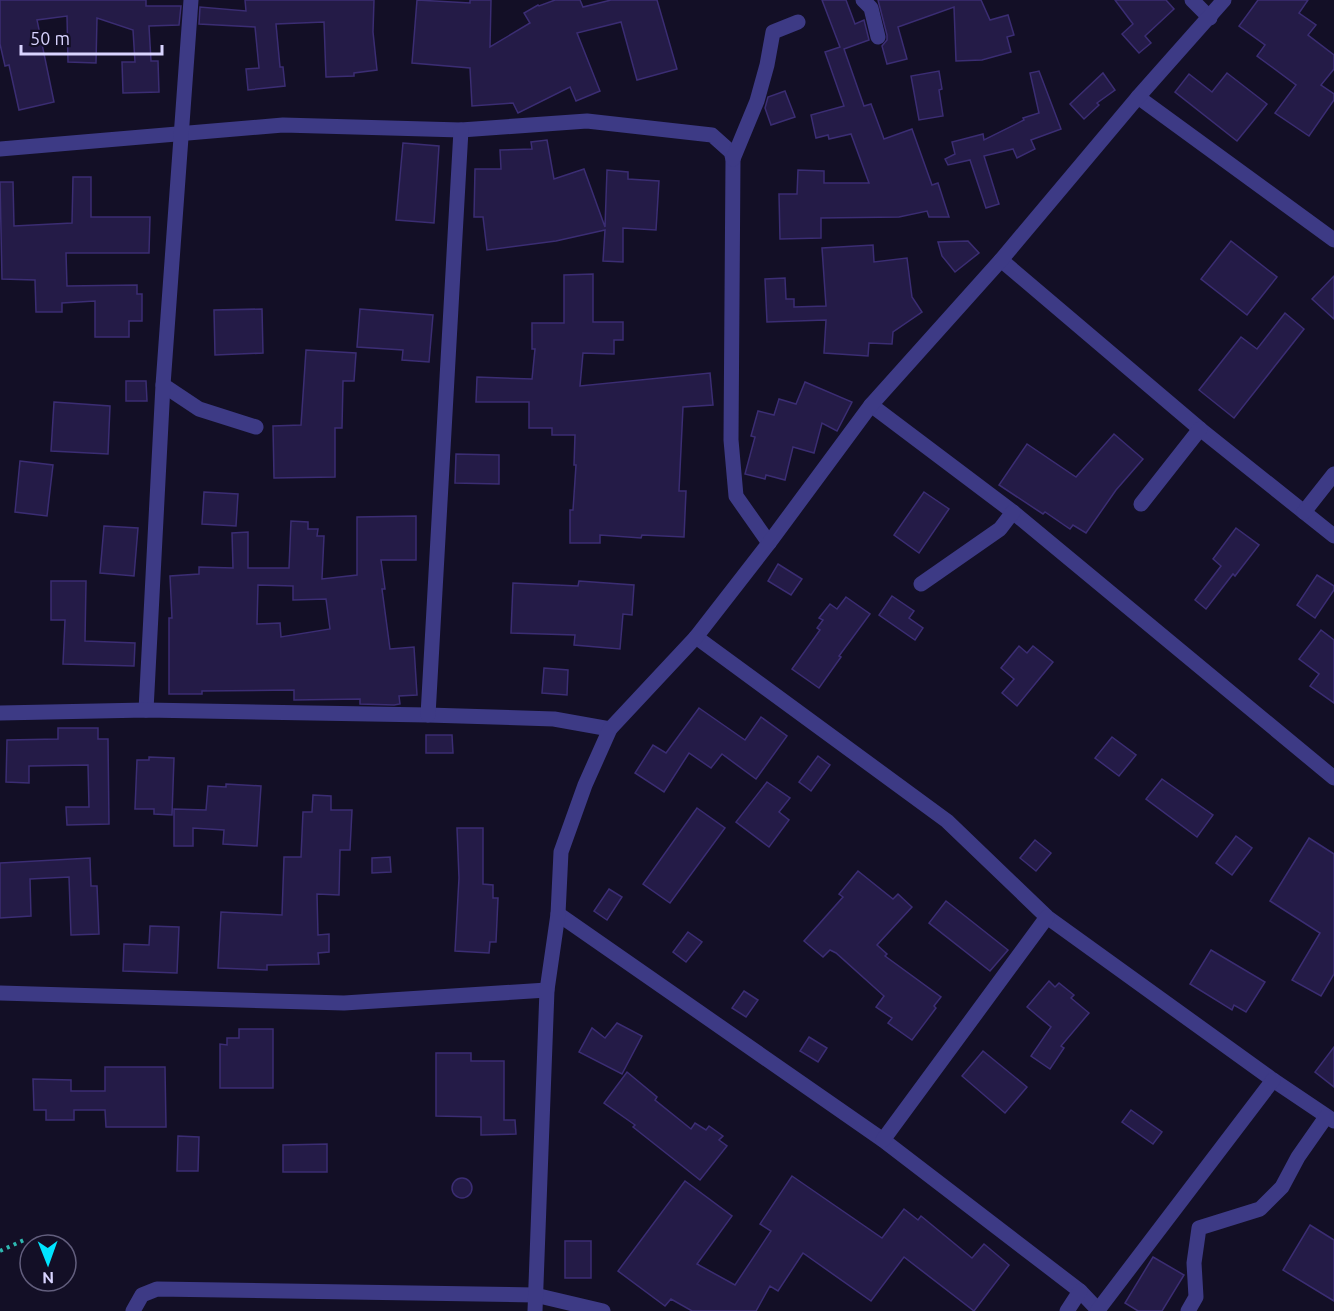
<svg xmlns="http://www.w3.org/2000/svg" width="1334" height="1311" font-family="Ubuntu,sans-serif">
  <rect width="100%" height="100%" fill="#130f26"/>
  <!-- building -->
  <g fill="#241b47" stroke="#3b2d73" stroke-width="1.5" fill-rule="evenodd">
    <path d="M0 0H146V6H181L179 25 149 26 151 61H158L159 92 123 93 122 62H135L133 30 97 18 96 63 68 62 67 16 37 20 54 102 19 110 9 65 5 66 0 44Z"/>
    <path d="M245 0H374L373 32 377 70 354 73V76L326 77 324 22 276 24 280 67H283L285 86 248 90 246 69 259 68 255 27 199 24 200 7 246 11Z"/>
    <path d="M417 0 470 3V0H491L490 47 530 23 524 13 538 5 539 6 555 0H580L583 7 611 0H657L677 69 637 80 621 22 577 33 600 91 576 101 570 87 518 113 513 103 472 106 470 68 412 63Z"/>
    <path d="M822 0H846L855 24 864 20 869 40 844 49 864 106 871 104 884 139 912 129 932 185 938 183 949 217H929L927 211 899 217 821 218V238L780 239 779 194H797L798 170 824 171V183H869L851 134 829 139 828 135 816 138 811 115 844 106 825 52 840 47Z"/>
    <path d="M878 0H981L990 20 1008 15 1014 35 1007 37 1011 52 982 60 956 61 954 7 898 27 907 59 887 64 882 46 887 40V35Z"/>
    <path d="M1115 0H1166L1174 9 1145 36 1151 43 1139 53 1122 34 1133 24Z"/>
    <path d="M1258 0H1308L1299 13 1316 25 1308 35 1334 55V69L1321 85 1334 94V100L1309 136 1275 113 1296 85 1257 56 1265 45 1239 26Z"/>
    <path d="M939 71 942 89 939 90 943 116 919 120 911 76Z"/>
    <path d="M1039 71 1061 129 1031 140 1035 149 1017 158 1013 149 984 156 999 204 986 208 970 160 948 165 945 159 955 154 952 142 983 134 984 140 1024 120 1023 118 1039 113 1030 73Z"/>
    <path d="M1103 73 1115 90 1097 103 1099 105 1084 119 1070 104Z"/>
    <path d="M1227 73 1267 104 1237 141 1175 92 1189 74 1212 92Z"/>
    <path d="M785 91 795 117 771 125 765 108 768 97Z"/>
    <path d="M547 140 554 179 584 169 605 227 607 170 628 172V179L659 181 656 230 623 228V262L603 261 605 230 556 241 487 250 483 217H474L475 169H501L500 150 532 149 531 142Z"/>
    <path d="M403 143 439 146 434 223 396 220Z"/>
    <path d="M73 177H91V217H150L149 253H66L67 286 137 285V294H142V321H129V337H95V301L62 303V312H36L35 280 2 279 0 182H13L14 226 72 223Z"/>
    <path d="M968 241 979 253 955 272 942 256 938 242Z"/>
    <path d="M1231 241 1277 277 1247 315 1201 279Z"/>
    <path d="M873 245 874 262 907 258 912 297 922 312 893 332 892 344 869 343 868 356 824 353 826 320 767 322 765 279 785 278 786 299H794V307L826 306 822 248Z"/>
    <path d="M593 274V322H623V340H614V354L583 353 580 386 710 373 713 405 683 407 679 491H686L684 537 642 535 641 538 600 535V543H570V510H573L576 465H574L575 435H552V428H529V402H476L477 377 532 379 535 349H532V323H564V275Z"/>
    <path d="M1334 276V319L1312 299Z"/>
    <path d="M262 309 263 353 215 355 214 310Z"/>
    <path d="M360 309 433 315 429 362 402 360 403 350 357 347Z"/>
    <path d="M1285 313 1304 329 1234 418 1199 390 1241 337 1257 349Z"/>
    <path d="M306 350 356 353 354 381H343L342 428H335V477L274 478 273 426 301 425Z"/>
    <path d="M126 381H146L147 401H126Z"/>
    <path d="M805 382 852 402 837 431 822 423 814 453 793 447 785 480 766 475 765 479 745 474 755 437 751 436 758 411 774 415 779 399 796 404Z"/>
    <path d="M54 402 110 406 108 454 51 451Z"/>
    <path d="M1114 434 1143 459 1116 490 1086 533 1073 525 1070 529 1045 512 1043 514 999 485 1027 444 1076 477Z"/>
    <path d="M456 454 499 455V484L455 483Z"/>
    <path d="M20 461 53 465 47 516 15 512Z"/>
    <path d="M204 492 238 494 236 526 202 524Z"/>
    <path d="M924 492 949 509 919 553 894 535Z"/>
    <path d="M416 516V560H381L385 589H382L390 649 414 647 417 695 399 696 400 704 394 705 360 704V699L294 700V690L202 691V694H169V618H172L170 576 199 574V567L233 568 232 533 248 532V568H289L291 521 308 522V529H318L317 536H324L322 579 357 575V517ZM258 585 293 586V600L326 599 330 629 281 637 280 623 257 624Z"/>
    <path d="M104 526 138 528 134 576 100 573Z"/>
    <path d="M1236 528 1259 545 1235 576 1233 574 1206 609 1195 600 1221 566 1213 559Z"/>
    <path d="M778 564 802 579 791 595 768 581Z"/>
    <path d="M1317 575 1334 586V590L1315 618 1297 605Z"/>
    <path d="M51 581H86L85 641 135 643 134 666 63 664 65 620H51Z"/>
    <path d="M579 581 634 585 632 615 623 614 620 649 574 645 575 635 511 633 513 583 578 586Z"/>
    <path d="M892 596 914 611 909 618 923 628 915 640 879 615Z"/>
    <path d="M846 597 870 614 839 656 841 657 819 688 792 669 820 630 817 628 823 620 819 618 830 604 837 609Z"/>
    <path d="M1321 630 1334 640V703L1310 686 1319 674 1299 659Z"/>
    <path d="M1019 646 1027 653 1033 646 1053 662 1017 706 1002 693 1014 679 1001 668Z"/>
    <path d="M544 668 568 670 567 695 542 693Z"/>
    <path d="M699 708 745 740 761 717 787 736 756 779 722 754 711 768 689 753 664 792 635 773 653 745 666 753Z"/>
    <path d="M58 728H98V739H108L109 824 67 825 66 807H89L88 765 29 766V783L6 782 7 740 58 739Z"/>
    <path d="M426 735H452L453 753H426Z"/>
    <path d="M1112 737 1136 755 1119 776 1095 758Z"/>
    <path d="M818 756 830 765 811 791 799 782Z"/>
    <path d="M149 757 174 758 172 815 154 814V809H135L137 760H149Z"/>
    <path d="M1162 779 1213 815 1197 837 1146 799Z"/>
    <path d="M767 782 790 798 779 812 789 820 769 847 736 822Z"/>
    <path d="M226 784 261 786 257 846 223 844 224 830 193 828V846H174V809L206 810 208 786 226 787Z"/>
    <path d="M313 795 331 796V810H352L350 850H340L339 895 317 894 318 935 329 934V952L318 953 319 964 267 965V970L218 968 221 912 282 915 284 857H301L303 812H312Z"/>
    <path d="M697 808 725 828 670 903 643 884Z"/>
    <path d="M457 828H483V884L493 885V898H498L496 942H490L489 953 455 951 459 878Z"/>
    <path d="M1236 836 1252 848 1232 875 1216 863Z"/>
    <path d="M1309 838 1334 854V974L1321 996 1292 980 1320 933 1270 901Z"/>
    <path d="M1035 840 1051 853 1036 871 1020 858Z"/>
    <path d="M390 857 391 872 372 873V858Z"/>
    <path d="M90 858 91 886H97L99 934 71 935 69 877 30 879 31 916 0 918V863Z"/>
    <path d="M858 871 893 899 898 894 912 907 877 945 887 954 885 956 941 997 934 1006 936 1008 912 1040 888 1023 892 1018 876 1007 884 996 836 953 830 950 823 957 804 941 843 897 839 894Z"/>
    <path d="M609 889 622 897 607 920 594 911Z"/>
    <path d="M946 901 1008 950 990 971 929 923Z"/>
    <path d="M150 926 179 927 177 973 123 971 124 944 149 945Z"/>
    <path d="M688 932 702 942 686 962 673 952Z"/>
    <path d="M1211 950 1265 982 1246 1012 1234 1005 1232 1010 1190 984Z"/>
    <path d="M1049 981 1055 987 1059 983 1074 995 1071 998 1089 1013 1061 1046 1064 1048 1050 1069 1031 1056 1051 1027 1027 1007Z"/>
    <path d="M744 991 758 1000 746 1017 732 1008Z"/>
    <path d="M617 1023 642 1036 622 1074 579 1052 592 1028 605 1038Z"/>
    <path d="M239 1029H273V1088H220V1044L227 1045V1038H239Z"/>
    <path d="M809 1037 827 1048 818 1062 800 1051Z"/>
    <path d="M1334 1047V1087L1315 1072Z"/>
    <path d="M983 1051 1027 1087 1005 1113 962 1076Z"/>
    <path d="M436 1053H471V1061H504V1120H515L516 1134 481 1135V1117L436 1116Z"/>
    <path d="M105 1067H165L166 1127H106L105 1110H74V1120H46V1110H34L33 1079 71 1080V1091H105Z"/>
    <path d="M627 1072 657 1097 655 1100 691 1129 695 1123 706 1130 709 1126 723 1136 719 1140 727 1146 700 1180 633 1127 635 1125 604 1103Z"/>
    <path d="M1131 1110 1162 1132 1153 1144 1122 1122Z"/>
    <path d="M178 1136 199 1137 198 1171H177Z"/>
    <path d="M327 1144V1172H283V1145Z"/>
    <path d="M792 1176 882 1238 904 1209 918 1220 921 1216 972 1258 984 1244 1009 1265 974 1311 904 1257 871 1301 803 1253 778 1291 770 1286 756 1311H692L671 1299 665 1306 618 1271 685 1181 732 1216 697 1264 735 1285 771 1231 760 1224Z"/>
    <circle cx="462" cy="1188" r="10"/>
    <path d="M1310 1225 1334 1240V1301L1283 1270Z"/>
    <rect x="565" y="1241" width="26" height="37"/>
    <path d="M1153 1257 1184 1275 1162 1311H1138L1125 1303Z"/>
  </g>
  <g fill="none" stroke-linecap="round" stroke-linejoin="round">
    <!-- path -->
    <path stroke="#2fb8b0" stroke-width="4" stroke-dasharray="3 4.5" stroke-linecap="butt" d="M0 1251 26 1239"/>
    <!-- street -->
    <g stroke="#3d3a85" stroke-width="15">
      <path d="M863 0 871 8 878 37"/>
      <path d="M1192 0 1210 18"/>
      <path d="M1138 97 1334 240"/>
      <path d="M0 149 283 125 461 130 587 121 712 135 731 152 733 159 731 440 736 496 769 543"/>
      <path d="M733 159 757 101 767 65 773 32 798 22"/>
      <path d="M1001 260 1200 429 1334 536"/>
      <path d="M163 385 199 409 256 427"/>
      <path d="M871 405 1013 512 1334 778"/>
      <path d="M1141 504 1200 429"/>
      <path d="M1304 512 1334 474"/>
      <path d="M921 584 1000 529 1013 512"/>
      <path d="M696 637 947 821 1047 917 1273 1080 1334 1121"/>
      <path d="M146 710 163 385 191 0"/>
      <path d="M0 713 146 710 428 715 554 719 610 729"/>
      <path d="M428 715 461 130"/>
      <path d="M558 914 883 1140 1080 1291 1099 1311"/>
      <path d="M0 993 344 1003 547 990"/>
      <path d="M883 1140 1047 917"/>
      <path d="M1098 1310 1273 1080"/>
      <path d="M133 1311 142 1295 157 1289 535 1295 603 1311"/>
      <path d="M535 1311 547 990 558 914 561 852 585 785 610 729 696 637 769 543 871 405 1001 260 1138 97 1224 0"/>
      <path d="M1067 1311 1080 1291"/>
      <path d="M1188 1311 1196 1297 1194 1263 1199 1228 1260 1209 1282 1187 1298 1157 1326 1117"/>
    </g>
  </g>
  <!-- north arrow -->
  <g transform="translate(48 1263) rotate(179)"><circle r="28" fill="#130f26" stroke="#625e7d" stroke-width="1.5"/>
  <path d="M0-4.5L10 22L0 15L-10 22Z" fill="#00e5ff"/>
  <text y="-9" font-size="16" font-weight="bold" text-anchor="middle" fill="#d9d4ff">N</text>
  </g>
  <!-- scale -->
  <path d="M21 45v9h141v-9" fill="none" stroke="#d9d4ff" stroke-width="3"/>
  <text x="30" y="45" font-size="18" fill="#d9d4ff" stroke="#130f26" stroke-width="4.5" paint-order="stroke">50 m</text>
</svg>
